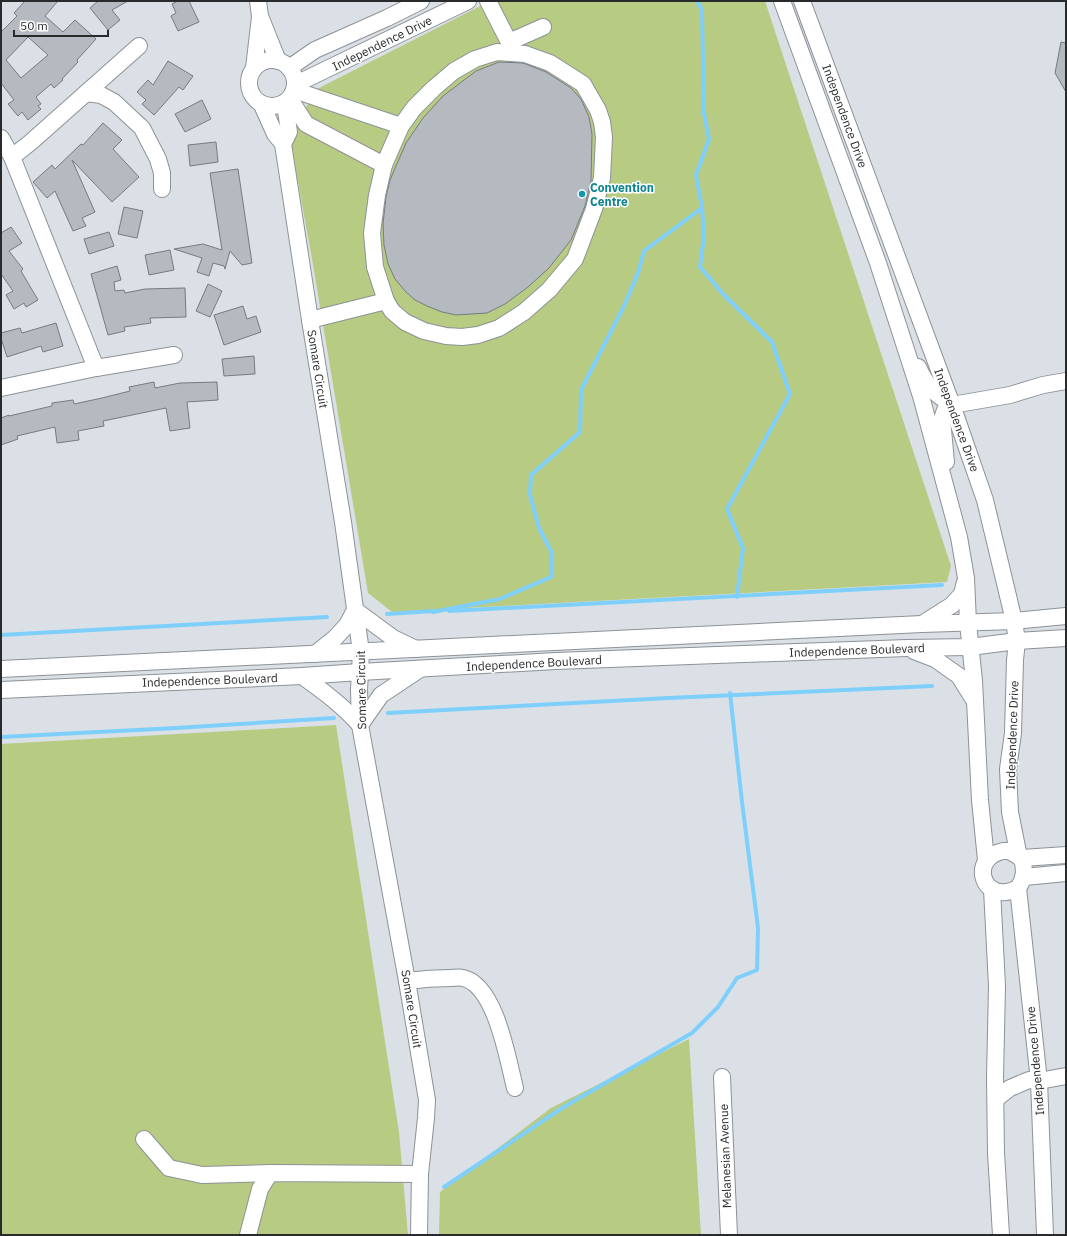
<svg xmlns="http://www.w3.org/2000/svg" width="1067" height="1236" font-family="'IBM Plex Sans',sans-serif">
  <rect width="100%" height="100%" fill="#dae0e6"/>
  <!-- green -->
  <g fill="#b7cb82">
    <path d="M490 1H765L951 566 947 582 392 612 368 593 312 259 290 138 315 90Z"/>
    <path d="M336 725 399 1132 408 1235H1V744Z"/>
    <path d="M689 1039 701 1235H439L440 1192 551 1108Z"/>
  </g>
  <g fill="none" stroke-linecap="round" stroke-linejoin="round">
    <!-- stream -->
    <g stroke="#7ecffc" stroke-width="4">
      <path d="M697 1 702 10 704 113 709 139 696 175 702 208 704 236 700 267 724 295 772 342 790 394 727 509 743 548 737 597"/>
      <path d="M449 611 942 585"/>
      <path d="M433 612 500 599 551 577V551L539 528 530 495 531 475 580 432 581 390 624 306 638 273 644 251 702 208"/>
      <path d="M387 614 434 611"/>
      <path d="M1 635 327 617"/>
      <path d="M388 713 668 698 932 686"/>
      <path d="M1 737 176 728 334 718"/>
      <path d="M444 1187 562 1108 692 1033 718 1007 737 978 757 970 758 928 742 802 730 693"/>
    </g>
  </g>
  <!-- building -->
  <g fill="#b5bac0" stroke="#767b81" fill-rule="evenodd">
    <path d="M25 1H58L45 16 63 32 75 20 96 39 77 60 78 62 62 79 63 80 54 88 51 84 36 97 41 104 38 106 41 109 28 120 22 112 18 116 8 104 14 100 1 83V32L17 16 14 13ZM28 37 48 55 21 78 6 60Z"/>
    <path d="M98 1H128L112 10 120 20 108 30 90 8Z"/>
    <path d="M178 1H189L199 22 178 31 171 16 176 13 172 4Z"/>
    <path d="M1061 42 1066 43V92L1055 73Z"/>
    <path d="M168 61 193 76 183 90 179 87 154 115 142 104 146 100 137 92 148 80 153 85Z"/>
    <path d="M499 62 523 63 546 72 571 88 581 99 589 117 592 134 591 181 585 206 571 240 549 268 528 287 505 304 487 313 456 315 442 312 427 306 415 300 405 291 395 279 388 264 384 245 383 224 386 197 390 180 406 143 423 118 443 96 476 71Z"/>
    <path d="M202 100 211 119 185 132 175 114Z"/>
    <path d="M103 123 122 140 113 149 139 177 112 202 72 160 95 212 82 218 86 226 73 231 55 191 47 198 33 182 52 165 55 169 81 144 83 145Z"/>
    <path d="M216 142 218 162 190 166 188 145Z"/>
    <path d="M238 169 252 263 242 265 230 251 225 269 224 266 213 263 209 276 197 272 202 258 174 249 203 244 222 250 210 173Z"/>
    <path d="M124 207 143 211 137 238 118 234Z"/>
    <path d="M11 227 22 243 9 251 23 269 21 271 38 300 26 307 24 303 14 309 6 295 13 291 1 274V233Z"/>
    <path d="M109 232 114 246 89 254 84 239Z"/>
    <path d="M170 250 174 270 149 275 145 255Z"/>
    <path d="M117 266 121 280 114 282 115 291 124 290 125 293 145 289 185 288 186 317 150 318 151 323 124 327 125 331 108 335 91 274Z"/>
    <path d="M208 284 222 291 210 317 196 311Z"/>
    <path d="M243 306 247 319 256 316 261 332 224 345 214 315Z"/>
    <path d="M56 323 63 346 43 352 41 346 7 357 1 338V333L20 328 22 333Z"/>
    <path d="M254 356 255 374 224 376 222 359Z"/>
    <path d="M154 382 155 388 180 383 217 382 218 400 187 402 190 428 170 431 166 408 103 421 104 426 78 431 79 440 57 443 55 427 17 436 18 439 1 445V418L9 415V416L52 406V403L73 400 74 404 102 398 130 391 129 387Z"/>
  </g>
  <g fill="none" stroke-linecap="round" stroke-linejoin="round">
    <defs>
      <g id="minor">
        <path d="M258 1 260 16 278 61"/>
        <path d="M488 1 509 42 543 27"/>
        <path d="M782 1 878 263 921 396 959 537 966 578 968 623 974 681 980 800 986 860"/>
        <path d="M802 1 952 405 985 500 1014 621 1017 641 1015 660 1013 733 1008 769 1010 812 1019 857"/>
        <path d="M497 52 525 54 550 63 583 84 598 110 602 122 604 137 602 178 594 209 575 259 549 290 524 312 499 328 478 335 462 337 446 336 424 331 405 322 392 311 386 301 375 267 372 233 377 195 384 165 401 126 414 108 434 88 454 71 475 59Z"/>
        <circle cx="272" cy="83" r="23"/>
        <path d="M254 68 260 17"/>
        <path d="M289 68 315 50 387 18 421 1"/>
        <path d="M296 84 468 1"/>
        <path d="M294 90 401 126"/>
        <path d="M86 93 101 95 114 102 142 128 158 159 162 173V189"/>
        <path d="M290 99 306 124 384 165"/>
        <path d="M262 105 275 134 283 144 310 320 343 522 361 652 359 690 360 725 407 981 427 1100 426 1118 420 1174 419 1235"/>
        <path d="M1 138 12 157"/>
        <path d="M283 144 289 132 285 103"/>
        <path d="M310 320 386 301"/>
        <path d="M918 367C927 387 934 393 952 405"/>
        <path d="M96 368 12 157 31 142 139 46"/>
        <path d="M1 388 96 368 174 355"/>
        <path d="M946 462 942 419 945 410 952 405 1010 395 1043 385 1066 381"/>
        <path d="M355 610 393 638 416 649"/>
        <path d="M922 624 952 605 962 594 965 582"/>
        <path d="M914 651 935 659 959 676 974 700"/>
        <path d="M315 654 335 638 347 625 355 610"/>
        <path d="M1 669 922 624 1014 621 1066 616"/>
        <path d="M302 676C323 691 342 705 360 725"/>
        <path d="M1 690 302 676 360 672 556 661 907 648 970 647 1017 641 1066 638"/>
        <path d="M360 725 381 695 420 669"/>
        <path d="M1003 851H1009L1022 858C1025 870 1025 878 1018 888 1014 890 1010 892 1006 892 981 896 971 858 1003 851Z"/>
        <path d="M1022 858 1066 855"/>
        <path d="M1024 877 1066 873"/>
        <path d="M1018 888 1039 1081 1045 1235"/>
        <path d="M992 889 997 986 995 1078 996 1153 1001 1235"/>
        <path d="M407 981C422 979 436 978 451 978 454 978 459 977 463 978 496 985 508 1061 515 1088"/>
        <path d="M722 1077 729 1235"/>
        <path d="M996 1099 1010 1088 1029 1080 1039 1081 1066 1076"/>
        <path d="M144 1139 169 1168 202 1175 270 1173 420 1174"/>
        <path d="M248 1235 260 1189 270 1173"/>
      </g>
    </defs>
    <!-- minor casing -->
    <use href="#minor" stroke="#8d9297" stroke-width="18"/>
    <!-- minor -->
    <use href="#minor" stroke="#fff" stroke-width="16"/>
  </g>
  <!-- markers -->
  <circle fill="#0f9aa8" stroke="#fff" stroke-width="1.5" cx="582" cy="194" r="4"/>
  <g text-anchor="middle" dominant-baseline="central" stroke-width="3" stroke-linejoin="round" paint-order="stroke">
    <!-- street labels -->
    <g font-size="12" fill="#282a2c" stroke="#fff">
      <text transform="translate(382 43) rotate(-26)">Independence Drive</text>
      <text transform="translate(845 116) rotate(70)">Independence Drive</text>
      <text transform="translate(318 369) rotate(81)">Somare Circuit</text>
      <text transform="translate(957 420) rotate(70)">Independence Drive</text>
      <text transform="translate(857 650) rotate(-2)">Independence Boulevard</text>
      <text transform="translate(534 663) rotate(-3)">Independence Boulevard</text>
      <text transform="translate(210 680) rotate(-2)">Independence Boulevard</text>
      <text transform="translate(361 690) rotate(-91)">Somare Circuit</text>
      <text transform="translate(1012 735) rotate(-88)">Independence Drive</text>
      <text transform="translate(412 1009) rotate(81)">Somare Circuit</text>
      <text transform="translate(1035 1061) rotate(-95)">Independence Drive</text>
      <text transform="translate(725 1156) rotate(-92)">Melanesian Avenue</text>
    </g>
    <!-- culture labels -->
    <g font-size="12" font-weight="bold" fill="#0d838f" stroke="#fff" text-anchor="start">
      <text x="590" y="187">Convention<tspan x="590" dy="14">Centre</tspan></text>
    </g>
  </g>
  <!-- border -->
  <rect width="1067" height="1236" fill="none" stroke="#282a2c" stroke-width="4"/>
  <!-- scale -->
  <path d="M14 30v6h94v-6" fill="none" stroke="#282a2c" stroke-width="2"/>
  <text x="20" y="30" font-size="12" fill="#282a2c" stroke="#ffffff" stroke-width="3" paint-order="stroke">50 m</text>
</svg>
